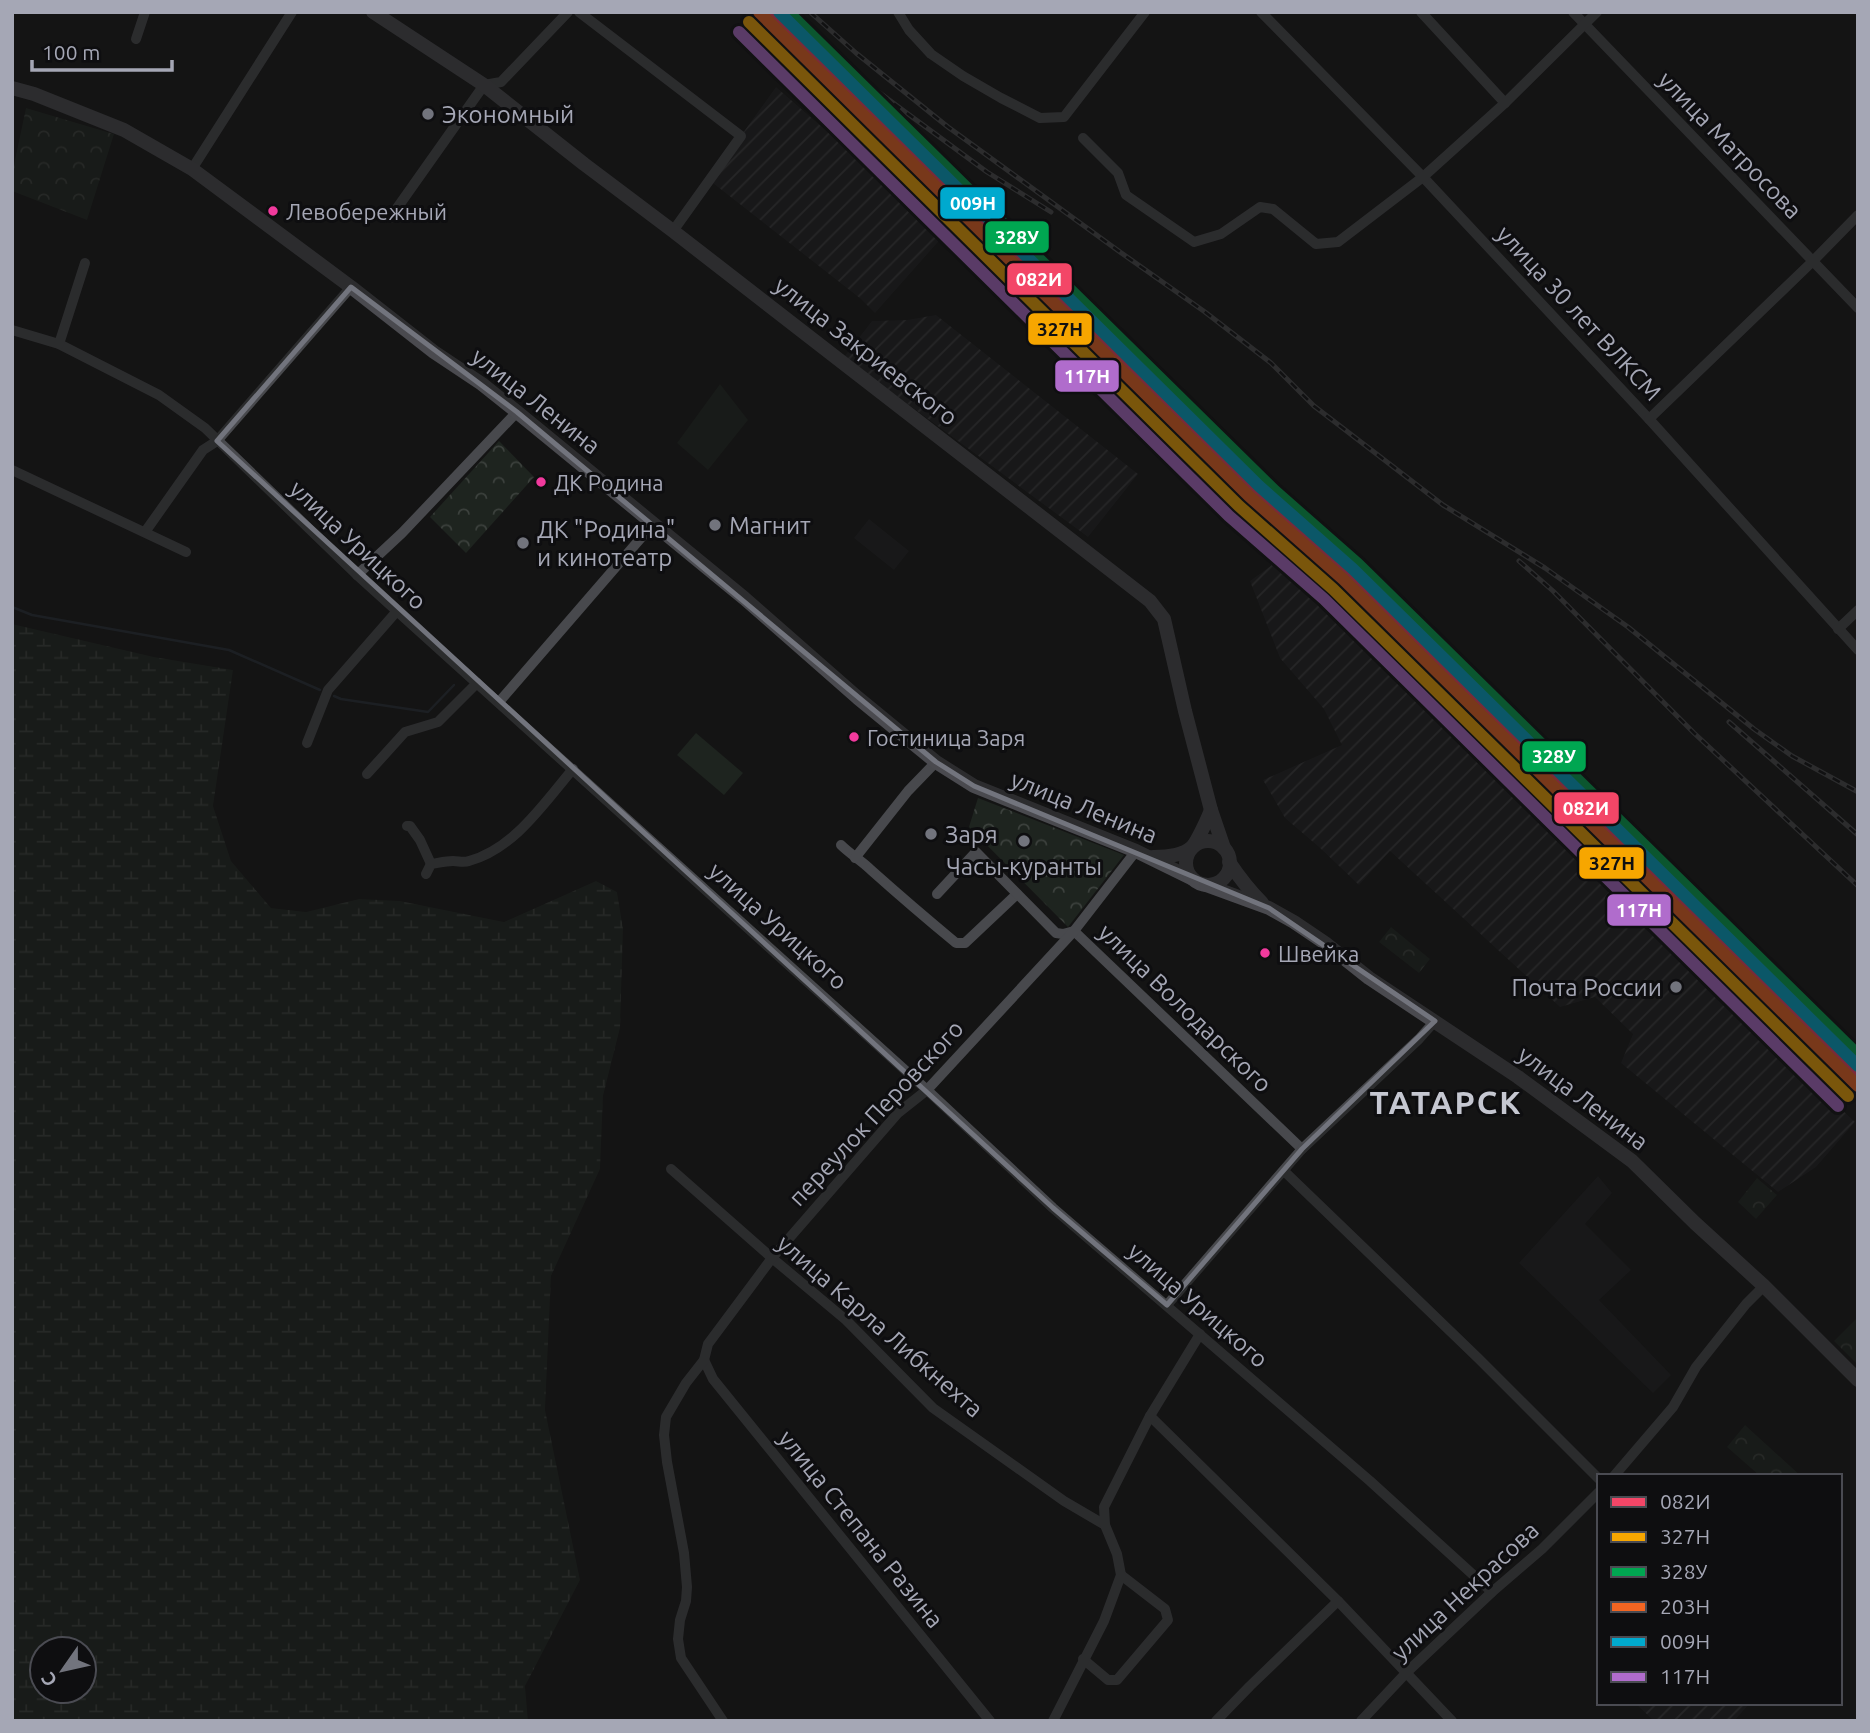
<svg xmlns="http://www.w3.org/2000/svg" width="1870" height="1733" font-family="Ubuntu,sans-serif">
  <defs>
    <pattern id="industrial-furrows" width="10" height="10" patternUnits="userSpaceOnUse" patternTransform="scale(1.75)"><rect width="10" height="10" fill="#1e1e20"/><path d="M-1 1l2-2M0 10L10 0M9 11l2-2" fill="none" stroke="#3c3c3e"/></pattern>
    <pattern id="forest-crowns" width="20" height="18" patternUnits="userSpaceOnUse" patternTransform="scale(1.75)"><rect width="20" height="18" fill="#1e241f"/><path d="M2 6a3 3 0 1 1 6 0M12 15a3 3 0 1 1 6 0" fill="none" stroke="#3c413d"/></pattern>
    <pattern id="wetland-marsh" width="20" height="14" patternUnits="userSpaceOnUse" patternTransform="scale(1.75)"><rect width="20" height="14" fill="#1e241f"/><path d="M1 5h8M5 5V1M11 12h8M15 12V8" fill="none" stroke="#3c413d"/></pattern>
  </defs>
  <rect width="100%" height="100%" fill="#141414"/>
  <!-- built -->
  <g fill="#1e1e20">
    <path d="M869 519 909 551 894 570 854 538Z"/>
    <path d="M1598 1176 1612 1193 1585 1224 1631 1270 1599 1300 1671 1375 1653 1393 1519 1263Z"/>
  </g>
  <!-- industrial -->
  <g fill="url(#industrial-furrows)">
    <path d="M776 87 945 234 875 313 861 299 709 180Z"/>
    <path d="M936 315 1138 474 1088 537 844 357 872 321 907 320Z"/>
    <path d="M1291 551 1585 854 1843 1099 1837 1105 1855 1122 1816 1167 1778 1192 1621 1063 1633 1034 1595 997 1560 1007 1390 851 1359 885 1319 847 1285 818 1263 780 1342 745 1324 709 1280 658 1250 581Z"/>
    <path d="M1635 1703H1750L1734 1721H1654Z"/>
  </g>
  <!-- grass -->
  <g fill="#1e241f">
    <path d="M720 384 748 420 708 470 677 443Z"/>
    <path d="M696 733 743 773 724 795 677 755Z"/>
  </g>
  <!-- forest -->
  <g fill="url(#forest-crowns)">
    <path d="M26 108 114 134 87 220 12 191V174Z"/>
    <path d="M499 441 534 477 466 553 430 517Z"/>
    <path d="M978 798 1124 855 1068 927 969 827Z"/>
    <path d="M1391 927 1430 959 1419 973 1379 942Z"/>
    <path d="M1757 1178 1777 1195 1756 1219 1738 1202Z"/>
    <path d="M1858 1317V1365L1834 1341Z"/>
    <path d="M1745 1425 1801 1476H1760L1727 1447Z"/>
  </g>
  <!-- wetland -->
  <path fill="url(#wetland-marsh)" fill-rule="evenodd" d="M12 624 154 657 233 670 213 806 231 861 271 908 306 912 359 899 400 901 504 922 596 881 617 892 623 929 620 1028 603 1096 600 1169 551 1276 545 1410 580 1580 525 1686 528 1721H12ZM42 1649H84V1691H42Z"/>
  <g fill="none" stroke-linecap="round" stroke-linejoin="round">
    <!-- stream -->
    <g stroke="#272d35" stroke-width="2.5">
      <path d="M12 607 32 615 229 650 320 690"/>
      <path d="M334 696 341 699 428 712 454 685"/>
    </g>
    <!-- minor -->
    <g stroke="#48494d" stroke-width="10">
      <path d="M579 12 741 136 673 231"/>
      <path d="M898 12 909 30 931 54 963 76 1001 98 1040 118 1064 117 1145 12"/>
      <path d="M1261 12 1423 177 1649 419 1858 650"/>
      <path d="M1421 12 1505 103"/>
      <path d="M1573 12 1858 308"/>
      <path d="M136 39 145 12"/>
      <path d="M1083 138 1118 173 1126 195 1194 242 1221 234 1260 207 1273 209 1316 244 1338 242 1423 177 1505 103 1597 12"/>
      <path d="M192 169 292 12"/>
      <path d="M390 218 484 85 501 82 568 12"/>
      <path d="M12 330 59 344 159 395 205 428 357 575 927 1090 1053 1208 1370 1481 1492 1592"/>
      <path d="M59 344 85 263"/>
      <path d="M1649 419 1813 261 1858 215"/>
      <path d="M12 470 186 552"/>
      <path d="M145 532 203 450 217 441 351 287"/>
      <path d="M357 575 402 533 517 412"/>
      <path d="M1838 629 1858 610"/>
      <path d="M499 702 653 524"/>
      <path d="M307 743 328 690 397 611"/>
      <path d="M367 774 405 732 438 722 477 683"/>
      <path d="M407 826H410L420 840 431 864"/>
      <path d="M841 845C850 854 862 861 871 870 899 895 927 919 956 943H965L1017 894"/>
      <path d="M855 858 908 791 936 762"/>
      <path d="M426 874 431 864C438 863 446 861 453 861 459 861 463 863 469 861 514 849 544 803 573 769"/>
      <path d="M937 894 976 852 1056 933 1063 934 1074 931 1302 1149"/>
      <path d="M671 1169 772 1258 846 1320 933 1408 1064 1501 1105 1525"/>
      <path d="M1284 1171 1478 1358 1599 1479"/>
      <path d="M1167 1305 1302 1149 1419 1039 1435 1021"/>
      <path d="M704 1360 713 1379 990 1721"/>
      <path d="M1150 1416 1338 1601 1452 1721"/>
      <path d="M1614 1476 1673 1407 1696 1367 1746 1304 1764 1286"/>
      <path d="M1083 1659 1108 1680H1117L1168 1620 1165 1609 1121 1575"/>
      <path d="M723 1721 681 1658 678 1639 680 1620 686 1601 687 1587 684 1553 667 1462 664 1435 666 1417 686 1383 704 1360 708 1344 772 1258 898 1113 927 1090 1074 931 1136 851"/>
      <path d="M1053 1721 1104 1621 1121 1575 1117 1554 1105 1525 1104 1507 1150 1416 1200 1334"/>
      <path d="M1216 1721 1250 1686 1338 1601"/>
      <path d="M1361 1721 1407 1672 1492 1592 1542 1549 1599 1492"/>
    </g>
    <!-- major -->
    <g stroke="#4a4a4f" stroke-width="14">
      <path d="M373 12 484 85 584 164 673 231 1150 601 1164 619 1185 711 1211 810 1224 848"/>
      <path d="M12 88 34 94 124 130 192 169 351 287 434 352 482 384 517 412 744 598 858 698 936 762 974 786 1136 851 1193 879"/>
      <circle cx="1208" cy="863" r="22"/>
      <path d="M1153 857C1165 857 1183 856 1192 847 1197 842 1208 818 1211 810"/>
      <path d="M1229 862C1239 877 1249 890 1262 903"/>
      <path d="M1206 885 1269 908 1294 922 1325 943 1369 978 1518 1077 1632 1161 1695 1223 1764 1286 1858 1380"/>
    </g>
    <defs>
      <g id="rail">
        <path d="M810 12 856 53 948 127 1120 252 1205 312 1271 363 1314 406 1443 505 1545 568 1628 627 1754 729 1792 756 1858 792"/>
        <path d="M808 32 861 79 904 111 987 172 1051 212"/>
        <path d="M827 62C980 208 1126 360 1283 502L1858 1065"/>
        <path d="M1519 561 1553 591 1694 733 1858 886"/>
        <path d="M1340 584 1484 728"/>
        <path d="M1729 722 1858 835"/>
      </g>
    </defs>
    <!-- rail casing -->
    <use href="#rail" stroke="#494a4d" stroke-width="5"/>
    <!-- rail -->
    <use href="#rail" stroke="#0e0e10" stroke-width="2.5" stroke-dasharray="8" stroke-linecap="butt"/>
    <defs>
      <path id="rail-1" d="M768 12 1265 501 1348 574 1858 1075"/>
      <path id="rail-2" d="M749 22 1239 506 1333 589 1848 1096"/>
      <path id="rail-3" d="M788 12 1275 491 1358 564 1858 1055"/>
      <path id="rail-4" d="M759 12 1249 496 1343 579 1858 1086"/>
      <path id="rail-5" d="M779 12 1259 486 1353 569 1858 1066"/>
      <path id="rail-6" d="M739 32 1229 516 1324 599 1838 1106"/>
    </defs>
    <!-- rail-1 casing -->
    <use href="#rail-1" stroke="#0e0e10" stroke-width="18"/>
    <!-- rail-2 casing -->
    <use href="#rail-2" stroke="#0e0e10" stroke-width="18"/>
    <!-- rail-3 casing -->
    <use href="#rail-3" stroke="#0e0e10" stroke-width="18"/>
    <!-- rail-4 casing -->
    <use href="#rail-4" stroke="#0e0e10" stroke-width="18"/>
    <!-- rail-5 casing -->
    <use href="#rail-5" stroke="#0e0e10" stroke-width="18"/>
    <!-- rail-6 casing -->
    <use href="#rail-6" stroke="#0e0e10" stroke-width="18"/>
    <!-- rail-1 -->
    <use href="#rail-1" stroke="#f34667" stroke-width="12"/>
    <!-- rail-2 -->
    <use href="#rail-2" stroke="#f7a600" stroke-width="12"/>
    <!-- rail-3 -->
    <use href="#rail-3" stroke="#00a651" stroke-width="12"/>
    <!-- rail-4 -->
    <use href="#rail-4" stroke="#f26522" stroke-width="12"/>
    <!-- rail-5 -->
    <use href="#rail-5" stroke="#00a9ce" stroke-width="12"/>
    <!-- rail-6 -->
    <use href="#rail-6" stroke="#b06ccc" stroke-width="12"/>
  </g>
  <!-- marked area -->
  <path d="M0 0H1870V1733H0ZM351 287 517 412 936 762 974 786 1269 908 1435 1021 1302 1149 1167 1305 1053 1208 217 441Z" fill="#141414" fill-opacity=".55" fill-rule="evenodd"/>
  <path fill="none" stroke="#72747d" stroke-width="5" stroke-linejoin="round" d="M351 287 517 412 936 762 974 786 1269 908 1435 1021 1302 1149 1167 1305 1053 1208 217 441Z"/>
  <!-- markers -->
  <g fill="#72747d" stroke="#0e0e10" stroke-width="2.5">
    <circle cx="428" cy="114" r="7"/>
    <circle cx="715" cy="525" r="7"/>
    <circle cx="523" cy="543" r="7"/>
    <circle cx="931" cy="834" r="7"/>
    <circle cx="1024" cy="841" r="7"/>
    <circle cx="1676" cy="987" r="7"/>
  </g>
  <g fill="#f13a9d" stroke="#0e0e10" stroke-width="2.5">
    <circle cx="273" cy="211" r="6"/>
    <circle cx="541" cy="482" r="6"/>
    <circle cx="854" cy="737" r="6"/>
    <circle cx="1265" cy="953" r="6"/>
  </g>
  <g text-anchor="middle" dominant-baseline="central" stroke-width="6" stroke-linejoin="round" paint-order="stroke">
    <!-- bus labels -->
    <g font-size="22" fill="#a5a7b5" stroke="#0e0e10" text-anchor="start">
      <text x="286" y="211">Левобережный</text>
      <text x="554" y="482">ДК Родина</text>
      <text x="867" y="737">Гостиница Заря</text>
      <text x="1278" y="953">Швейка</text>
    </g>
    <!-- poi labels -->
    <g font-size="24" fill="#a5a7b5" stroke="#0e0e10" text-anchor="start">
      <text x="442" y="114">Экономный</text>
      <text x="729" y="525">Магнит</text>
      <text x="537" y="529">ДК "Родина"<tspan x="537" dy="28">и кинотеатр</tspan></text>
      <text x="945" y="834">Заря</text>
      <text x="1024" y="866" text-anchor="middle">Часы-куранты</text>
      <text x="1662" y="987" text-anchor="end">Почта России</text>
    </g>
    <!-- street labels -->
    <g font-size="24" fill="#a5a7b5" stroke="#0e0e10">
      <text transform="translate(1730 145) rotate(46)">улица Матросова</text>
      <text transform="translate(1579 313) rotate(47)">улица 30 лет ВЛКСМ</text>
      <text transform="translate(866 351) rotate(38)">улица Закриевского</text>
      <text transform="translate(536 401) rotate(38)">улица Ленина</text>
      <text transform="translate(358 545) rotate(43)">улица Урицкого</text>
      <text transform="translate(1084 807) rotate(22)">улица Ленина</text>
      <text transform="translate(778 926) rotate(42)">улица Урицкого</text>
      <text transform="translate(1185 1008) rotate(44)">улица Володарского</text>
      <text transform="translate(1583 1098) rotate(37)">улица Ленина</text>
      <text transform="translate(876 1113) rotate(-47)">переулок Перовского</text>
      <text transform="translate(1198 1305) rotate(41)">улица Урицкого</text>
      <text transform="translate(880 1326) rotate(41)">улица Карла Либкнехта</text>
      <text transform="translate(861 1529) rotate(51)">улица Степана Разина</text>
      <text transform="translate(1465 1591) rotate(-43)">улица Некрасова</text>
    </g>
    <!-- district labels -->
    <g font-size="32" font-weight="bold" letter-spacing="2" fill="#c5c7d1" stroke="#0e0e10">
      <text x="1446" y="1102">ТАТАРСК</text>
    </g>
  </g>
  <g stroke="#0e0e10" stroke-width="2.5">
    <rect x="939" y="186" width="67" height="34" rx="7" fill="#00a9ce"/>
    <rect x="984" y="220" width="66" height="34" rx="7" fill="#00a651"/>
    <rect x="1006" y="262" width="67" height="34" rx="7" fill="#f34667"/>
    <rect x="1027" y="312" width="66" height="34" rx="7" fill="#f7a600"/>
    <rect x="1054" y="359" width="66" height="34" rx="7" fill="#b06ccc"/>
    <rect x="1521" y="740" width="66" height="33" rx="7" fill="#00a651"/>
    <rect x="1553" y="791" width="67" height="34" rx="7" fill="#f34667"/>
    <rect x="1578" y="846" width="67" height="34" rx="7" fill="#f7a600"/>
    <rect x="1606" y="893" width="66" height="34" rx="7" fill="#b06ccc"/>
  </g>
  <g font-size="19" text-anchor="middle" font-weight="bold" fill="#fff">
    <text x="973" y="210">009Н</text>
    <text x="1017" y="244">328У</text>
    <text x="1039" y="286">082И</text>
    <text x="1087" y="383">117Н</text>
    <text x="1554" y="763">328У</text>
    <text x="1586" y="815">082И</text>
    <text x="1639" y="917">117Н</text>
  </g>
  <g font-size="19" text-anchor="middle" font-weight="bold" fill="#111">
    <text x="1060" y="336">327Н</text>
    <text x="1612" y="870">327Н</text>
  </g>
  <!-- border -->
  <rect width="1870" height="1733" fill="none" stroke="#a5a7b5" stroke-width="28"/>
  <!-- legend -->
  <rect x="1597" y="1474" width="245" height="231" fill="#0e0e10" stroke="#4a4b52" stroke-width="2"/>
  <rect x="1611" y="1497" width="35" height="10" fill="#f34667" stroke="#4a4b52" stroke-width="2"/>
  <text x="1660" y="1509" font-size="21" fill="#a5a7b5">082И</text>
  <rect x="1611" y="1532" width="35" height="10" fill="#f7a600" stroke="#4a4b52" stroke-width="2"/>
  <text x="1660" y="1544" font-size="21" fill="#a5a7b5">327Н</text>
  <rect x="1611" y="1567" width="35" height="10" fill="#00a651" stroke="#4a4b52" stroke-width="2"/>
  <text x="1660" y="1579" font-size="21" fill="#a5a7b5">328У</text>
  <rect x="1611" y="1602" width="35" height="10" fill="#f26522" stroke="#4a4b52" stroke-width="2"/>
  <text x="1660" y="1614" font-size="21" fill="#a5a7b5">203Н</text>
  <rect x="1611" y="1637" width="35" height="10" fill="#00a9ce" stroke="#4a4b52" stroke-width="2"/>
  <text x="1660" y="1649" font-size="21" fill="#a5a7b5">009Н</text>
  <rect x="1611" y="1672" width="35" height="10" fill="#b06ccc" stroke="#4a4b52" stroke-width="2"/>
  <text x="1660" y="1684" font-size="21" fill="#a5a7b5">117Н</text>
  <!-- north arrow -->
  <g transform="translate(63 1670) rotate(236)"><circle r="33" fill="#0e0e10" stroke="#4a4b52" stroke-width="2"/>
  <path d="M0-5L12 26L0 18L-12 26Z" fill="#72747d"/>
  <text y="-10" font-size="19" font-weight="bold" text-anchor="middle" fill="#a5a7b5">С</text>
  </g>
  <!-- scale -->
  <path d="M32 60v10h140v-10" fill="none" stroke="#a5a7b5" stroke-width="3.5"/>
  <text x="42" y="60" font-size="21" fill="#a5a7b5" stroke="#0e0e10" stroke-width="5" paint-order="stroke">100 m</text>
</svg>
